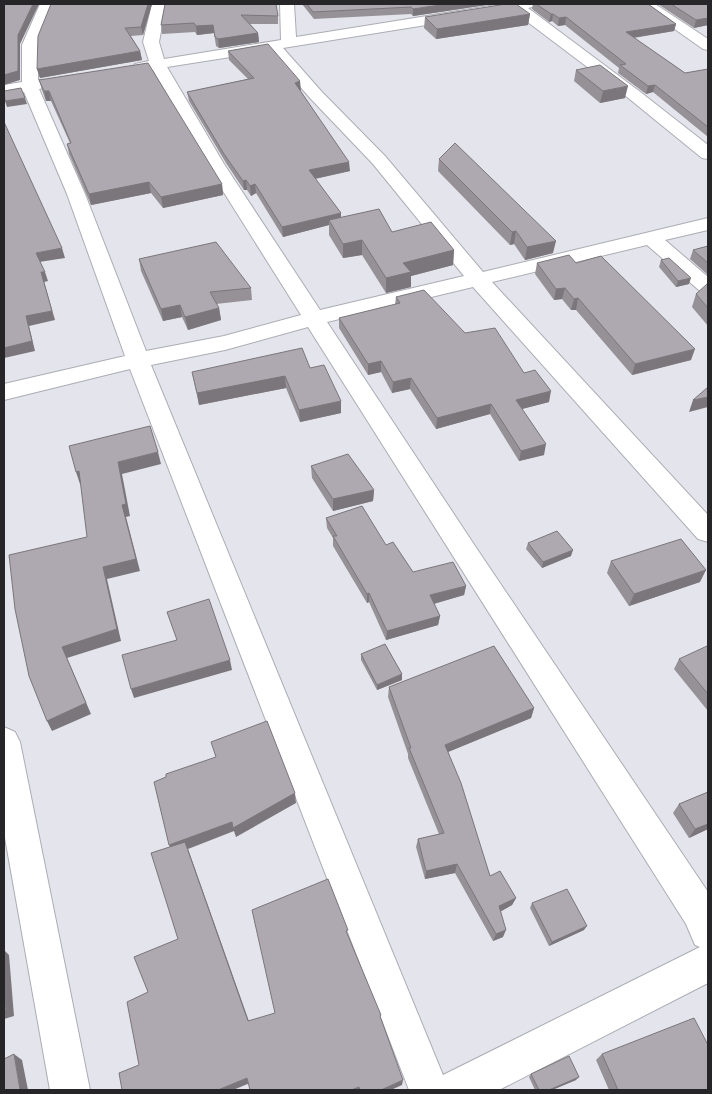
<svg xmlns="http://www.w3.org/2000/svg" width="712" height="1094" font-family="'Space Grotesk',sans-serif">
  <rect width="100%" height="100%" fill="#e3e4ec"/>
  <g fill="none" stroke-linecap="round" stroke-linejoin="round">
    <defs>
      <g id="minor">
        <path d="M40 4H54L38 45V80H53L55 83 53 86 39 89 85 194 146 351 224 336 301 315 206 164 153 70 141 72 135 70 133 67 135 64 149 61 143 42 152 4H166L159 42 164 59 281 40 280 4H294L296 37 502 4H534L532 7 528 8 639 91 708 145V159L702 158 627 97 513 11 283 48 322 92 385 156 483 272 708 218V230L665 240 708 277V294L701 292 647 245 492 282 708 515V542L698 539 473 287 327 322 473 543 708 892V983L499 1090H409L130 369 4 400V384L125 356 67 194 24 92 4 95V85L22 82V45ZM269 51 310 98 373 164 464 276 320 310 224 164 167 67ZM308 327 686 924 695 945 700 947 443 1075 151 365 225 350Z"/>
        <path d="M639 4H655L708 39V50L703 49Z"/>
        <path d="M4 727 15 732 20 742 90 1090H50L4 832Z"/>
      </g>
    </defs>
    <!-- minor casing -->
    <use href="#minor" stroke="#acadb4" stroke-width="2"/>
    <!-- minor -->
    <use href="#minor" fill="#fff" fill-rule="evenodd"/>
  </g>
  <!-- wall -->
  <g fill="#969197">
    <path d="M152 4 143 35 131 36 140 51 142 60 40 78 37 69Z"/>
    <path d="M165 4 278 16V24H250L258 33 259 42 219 48 216 46 214 33 197 35 195 32 162 34 161 25Z"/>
    <path d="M302 4H493L413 16 411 14 314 19Z"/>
    <path d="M533 4H648L676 24 674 31 634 38 685 73 708 69V137L653 92 646 94 618 73 619 68 565 25 558 26 552 21 549 22 532 9Z"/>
    <path d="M658 4H708V25L694 28Z"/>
    <path d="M530 14 528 25 436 39 424 28 425 17Z"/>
    <path d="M228 51 300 81V90L350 171 315 179 341 213V218L392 232 454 250 453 265 411 276V287L386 293 362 255 343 258 329 235V225L283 237 256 193 251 196 247 190H244L226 163 189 101 187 92 248 79 229 60Z"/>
    <path d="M576 70 625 98 600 103 574 81Z"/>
    <path d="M39 80 222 184 223 195 163 208 151 193 91 205 69 154 67 144 70 143 51 101H46L42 90Z"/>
    <path d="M439 159 553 253 525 260 514 244 510 245 438 171Z"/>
    <path d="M708 246V275L690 259 693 250Z"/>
    <path d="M139 259 251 288 252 300 216 304 219 308 221 320 188 330 182 317 163 321 141 271Z"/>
    <path d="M661 260 689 284 676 287 659 267Z"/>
    <path d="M537 263H576L691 360 632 375 576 310H571L562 299 554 300 535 274Z"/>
    <path d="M708 285V326L692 307 696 294Z"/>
    <path d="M396 297 465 333 524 373 549 402 522 409 544 455 519 461 490 414 436 429 410 389 392 393 381 372 368 375 339 328V318L395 305Z"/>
    <path d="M310 368 341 413 300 422 286 388 199 405 192 372Z"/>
    <path d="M311 466 374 490 373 501 333 511 312 478Z"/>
    <path d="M326 518 386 545 413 572 466 586 464 595 434 604 440 616 438 625 386 640 369 602 367 603 333 546V538L327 528Z"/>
    <path d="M528 543 571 556 542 568 526 549Z"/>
    <path d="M611 561 700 582 629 606 607 573Z"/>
    <path d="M708 648V711L674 669 679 659Z"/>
    <path d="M361 654 402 674V680L377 690 361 660Z"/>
    <path d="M389 687 534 708 531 718 448 752 490 876 516 898 512 905 501 911 503 937 493 941 455 873 425 879 416 847 418 839 439 834 408 758V754L388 697Z"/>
    <path d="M708 792V829L689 838 673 813 679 804Z"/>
    <path d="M532 903 584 930 549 946 530 908Z"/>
    <path d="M602 1054 708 1090H609L596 1060Z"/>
    <path d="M531 1074 576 1080 552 1090H535L529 1077Z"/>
  </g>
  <!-- shaded-wall -->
  <g fill="#7a767b">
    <path d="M33 4H39L20 44V80L4 85V75L18 35Z"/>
    <path d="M148 4H152L143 35 141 27Z"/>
    <path d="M447 4H493L413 16V9Z"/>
    <path d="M530 14 528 25 436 39 437 29Z"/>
    <path d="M551 14H553L552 21 549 22Z"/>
    <path d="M566 17 565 25 558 26 559 18Z"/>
    <path d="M708 18V25L694 28 696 20Z"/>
    <path d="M676 24 674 31 624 39 626 32Z"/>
    <path d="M213 25 214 33 197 35 196 26Z"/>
    <path d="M258 33 259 42 219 48 218 39Z"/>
    <path d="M140 51 142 60 40 78 37 69Z"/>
    <path d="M300 81 301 90 295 92V83Z"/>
    <path d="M655 85 653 92 646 94 648 86Z"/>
    <path d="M628 86 625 98 600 103 603 91Z"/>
    <path d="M44 91H49L51 101H46Z"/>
    <path d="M25 98 27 104 7 107 5 101Z"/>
    <path d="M349 162 350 171 309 180V170Z"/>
    <path d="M246 180 247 190H244L243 181Z"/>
    <path d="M149 182 151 193 91 205 89 194Z"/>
    <path d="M222 184 223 195 163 208 161 197Z"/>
    <path d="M255 184 256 193 251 196 250 186Z"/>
    <path d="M341 213V222L329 220V225L283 237 282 227Z"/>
    <path d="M516 231 514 244 510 245 512 232Z"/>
    <path d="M362 240V255L343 258V244Z"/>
    <path d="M556 241 553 253 525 260 527 247Z"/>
    <path d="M62 248 65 258 39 262 36 253Z"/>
    <path d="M454 250 453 265 411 276V287L386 293V278L403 263Z"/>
    <path d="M41 272H45L48 281 44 282 55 320 29 326 35 351 4 358V348L26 316Z"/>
    <path d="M691 278 689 284 676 287 678 281Z"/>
    <path d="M565 288 562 299 554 300 556 289Z"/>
    <path d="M578 298 576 310H571L574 299Z"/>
    <path d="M180 305 182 317 163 321 161 309Z"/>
    <path d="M219 308 221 320 188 330 185 317Z"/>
    <path d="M695 349 691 360 632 375 635 364Z"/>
    <path d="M381 361V372L368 375V364Z"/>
    <path d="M285 376 286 388 199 405 197 393Z"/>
    <path d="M411 378 410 389 392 393 393 382Z"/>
    <path d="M551 391 549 402 514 411 516 400Z"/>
    <path d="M708 397V407L689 412 693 400Z"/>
    <path d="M341 401V413L300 422 299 410Z"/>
    <path d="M491 404 490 414 436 429 437 418Z"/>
    <path d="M546 444 544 455 519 461 521 451Z"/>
    <path d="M158 452 161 464 122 474 130 516 126 517 140 571 107 579 121 641 67 658 91 714 52 731 47 721 62 647 103 567 122 505 118 462Z"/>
    <path d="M79 471 83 484H80L76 472Z"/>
    <path d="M374 490 373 501 333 511V499Z"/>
    <path d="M573 550 571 556 542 568 543 562Z"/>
    <path d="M706 570 700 582 629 606 634 594Z"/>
    <path d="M466 586 464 595 429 605 430 595Z"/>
    <path d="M369 593V602L367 603V594Z"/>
    <path d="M440 616 438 625 386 640 387 631Z"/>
    <path d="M230 660 232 670 134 698 131 689Z"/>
    <path d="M402 674V680L377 690V685Z"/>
    <path d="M534 708 531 718 443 754 445 745Z"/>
    <path d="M295 793 296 803 236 837 234 831 188 849 251 1027 169 845Z"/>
    <path d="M708 824V829L689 838 695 829Z"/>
    <path d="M457 864 455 873 425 879 426 871Z"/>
    <path d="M516 898 512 905 496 914 499 906Z"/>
    <path d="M587 926 584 930 549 946 552 942Z"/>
    <path d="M506 930 503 937 493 941 496 934Z"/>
    <path d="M4 950 9 955 14 1016 4 1019Z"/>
    <path d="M14 1054 22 1060 28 1090H20Z"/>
    <path d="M579 1077 576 1080 552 1090H549Z"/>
    <path d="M247 1078 250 1083 233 1090H218Z"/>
    <path d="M403 1080 402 1085 391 1090H381Z"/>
    <path d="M359 1087V1090H351Z"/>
  </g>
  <!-- building -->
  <g fill="#aea9b0" stroke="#7a767b">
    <path d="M4 4H33L18 35V71L4 75Z"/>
    <path d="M51 4H148L141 27 125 28 140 51 37 69 38 36Z"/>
    <path d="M165 4H276L278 16 241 15 258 33 218 39 215 37 213 25 196 26 194 23 161 25Z"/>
    <path d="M307 4H447L413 9 411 7 313 12Z"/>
    <path d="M506 4H516L530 14 437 29 425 17Z"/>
    <path d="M536 4H648L676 24 626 32 685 73 708 69V127L655 85 648 86 620 65 626 64 566 17 559 18 553 14H551Z"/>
    <path d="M671 4H708V18L696 20Z"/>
    <path d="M268 44 300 81 295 83 349 162 309 170 341 213 282 227 255 184 250 186 246 180 243 181 224 154 187 92 254 78 228 51Z"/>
    <path d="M148 63 222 184 161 197 149 182 89 194 67 144 71 143 49 91H44L39 80Z"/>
    <path d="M600 65 628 86 603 91 576 70Z"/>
    <path d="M21 88 25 98 5 101 4 91Z"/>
    <path d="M4 122 62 248 36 253 45 272H41L52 311 26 316 32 341 4 348Z"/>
    <path d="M455 143 556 241 527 247 516 231 512 232 439 159Z"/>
    <path d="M379 209 392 232 431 222 454 250 403 263 411 272 386 278 362 240 343 244 329 220Z"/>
    <path d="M216 242 251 288 210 292 219 308 185 317 180 305 161 309 139 259Z"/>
    <path d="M708 246V263L693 250Z"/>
    <path d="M569 255 576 263 601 256 695 349 635 364 578 298 574 299 565 288 556 289 537 263Z"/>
    <path d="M669 258 691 278 678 281 661 260Z"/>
    <path d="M707 284 708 285V308L696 294Z"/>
    <path d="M424 290 465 333 495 328 524 373 535 370 551 391 516 400 546 444 521 451 491 404 437 418 411 378 393 382 381 361 368 364 339 318 400 303 396 297Z"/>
    <path d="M302 348 310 368 324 365 341 401 299 410 285 376 197 393 192 372Z"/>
    <path d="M708 387V397L693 400Z"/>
    <path d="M150 426 158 452 118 462 126 504 122 505 136 559 103 567 117 629 62 647 86 703 47 721 29 676 15 609 9 555 87 537 79 471 76 472 69 446Z"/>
    <path d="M348 454 374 490 333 499 311 466Z"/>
    <path d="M362 506 386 545 393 542 413 572 453 562 466 586 430 595 440 616 387 631 369 593 367 594 333 536H337L326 518Z"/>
    <path d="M557 531 573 550 543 562 528 543Z"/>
    <path d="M681 539 706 570 634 594 611 561Z"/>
    <path d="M209 599 230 660 131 689 122 655 177 640 167 612Z"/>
    <path d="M385 644 402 674 377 685 361 654Z"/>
    <path d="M494 646 534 708 445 745 461 783 490 876 500 871 516 898 499 906 506 930 496 934 457 864 426 871 418 839 444 833 409 748H411L389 687Z"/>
    <path d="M707 646 708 648V694L679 659Z"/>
    <path d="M267 721 295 793 233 828 232 822 169 845 154 782 166 777V774L216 757 211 742Z"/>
    <path d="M708 792V824L695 829 679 804Z"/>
    <path d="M185 842 248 1021 275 1013 252 910 328 879 348 930 346 931 381 1015 380 1016 403 1080 381 1090H360L359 1087 351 1090H250L247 1078 218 1090H122L119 1073 139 1065 127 1002 148 992 134 957 178 939 151 853Z"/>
    <path d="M567 889 587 926 552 942 532 903Z"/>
    <path d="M4 987 6 1010H4Z"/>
    <path d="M694 1018 708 1045V1090H618L602 1054Z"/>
    <path d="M14 1054 20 1090H4V1059Z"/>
    <path d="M569 1056 579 1077 549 1090H539L531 1074Z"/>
  </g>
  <!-- border -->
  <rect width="712" height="1094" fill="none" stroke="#262629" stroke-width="10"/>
</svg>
